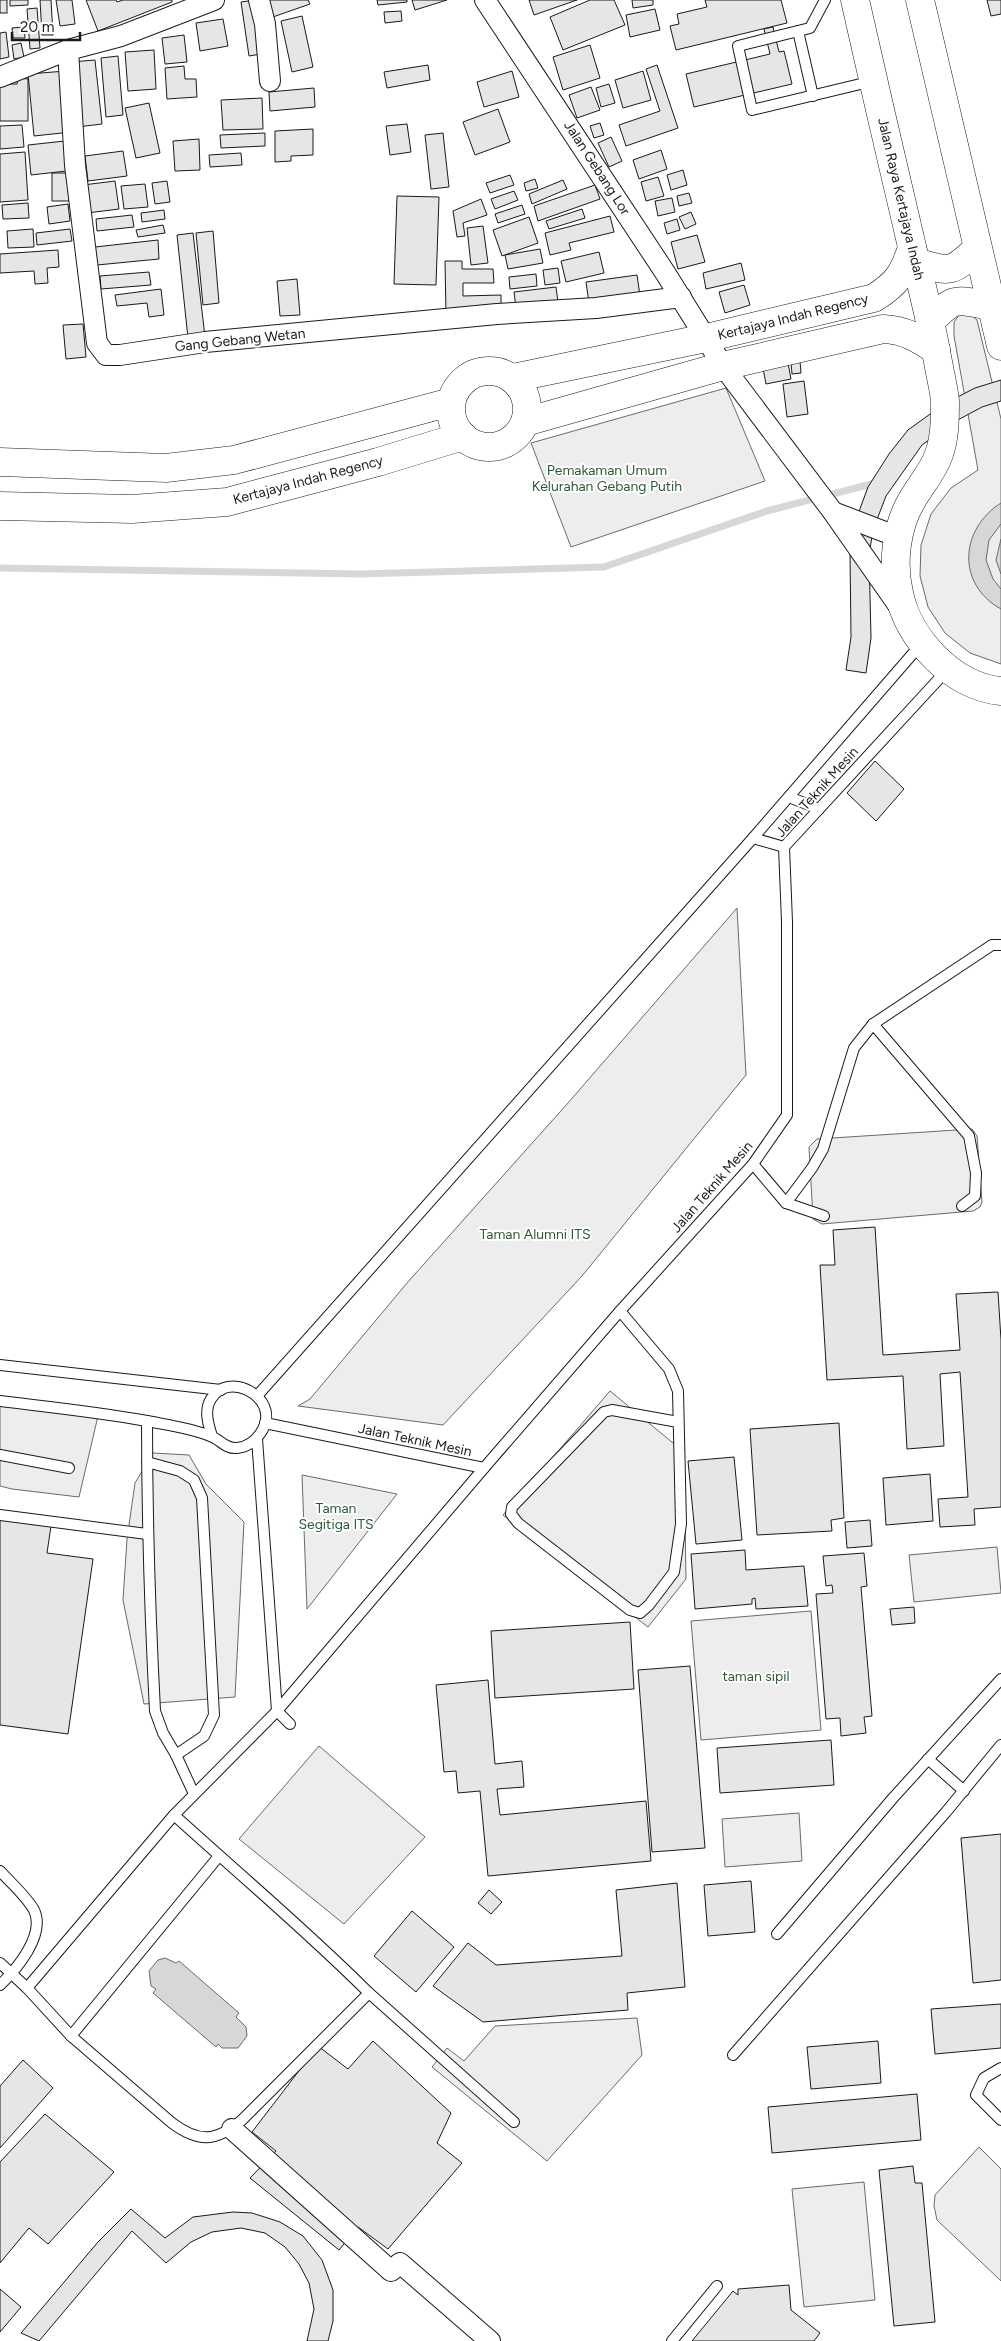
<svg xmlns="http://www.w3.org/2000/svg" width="1001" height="2341" font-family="Figtree,sans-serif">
  <rect width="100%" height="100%" fill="#fff"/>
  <!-- built -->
  <g fill="#ededed" stroke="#6a6a6a">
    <path d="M970 314 977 320 1001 419V664L970 653 945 633 928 607 920 576 921 545 931 514 951 488 978 470 954 336V322L959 315Z"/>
    <path d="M726 388 765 481 571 547 531 443Z"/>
    <path d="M737 908 746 1075 582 1276 443 1425 298 1406 310 1399 407 1283 568 1103Z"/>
    <path d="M972 1129 977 1136 982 1202 980 1207 973 1211 822 1224 813 1219 809 1147 817 1139Z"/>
    <path d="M610 1391 684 1452 686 1579 648 1627 503 1515Z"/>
    <path d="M0 1401 98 1416 79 1497 12 1489 0 1486Z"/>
    <path d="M153 1453 189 1455 206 1484 244 1522 235 1697 144 1704 123 1600 127 1539 135 1483Z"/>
    <path d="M302 1475 397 1494 307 1609Z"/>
    <path d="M997 1547 1001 1593 914 1602 909 1555Z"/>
    <path d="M811 1611 821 1730 701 1740 691 1621Z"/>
    <path d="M319 1746 425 1837 344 1924 239 1839Z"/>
    <path d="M799 1813 802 1861 725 1867 722 1819Z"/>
    <path d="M637 2018 642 2055 547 2161 432 2067 447 2048 464 2061 495 2026Z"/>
    <path d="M979 2147 1001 2169V2281L937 2220 934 2206 935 2195Z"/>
    <path d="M864 2182 875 2300 804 2307 792 2189Z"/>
  </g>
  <!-- water -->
  <g fill="#d7d7d7" stroke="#6a6a6a">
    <path d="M1001 503V524L989 540 986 560 993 579 1001 589V609C956 584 960 529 1001 503Z"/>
    <path d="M1001 539V574L996 560Z"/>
    <path d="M165 1958 176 1963 179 1961 239 2013 236 2017 246 2027 247 2036 238 2048H222L218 2044 216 2047 153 1993 156 1989 151 1986 149 1971 158 1960Z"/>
  </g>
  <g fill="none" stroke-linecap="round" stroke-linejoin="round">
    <!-- stream -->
    <path stroke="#d7d7d7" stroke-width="7" d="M0 568 361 574 604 567 767 511 879 482"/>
  </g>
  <!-- building -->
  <g fill="#e6e6e6" stroke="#1a1a1a">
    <rect x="0" y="0" width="7" height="13"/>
    <path d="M10 0H28V5L10 6Z"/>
    <path d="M40 0H51L53 35H42Z"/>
    <path d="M56 0H72L75 24 60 26Z"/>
    <path d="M86 0H116L117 2 123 0H172V2L98 31Z"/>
    <path d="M255 0 261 54 249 56 241 2Z"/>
    <path d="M264 0H308L310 4 270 18Z"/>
    <path d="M377 0H407V2L378 5Z"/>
    <path d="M412 0H447L415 10Z"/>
    <path d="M529 0H577L534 15Z"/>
    <path d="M590 0H614L625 25 563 50 550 17Z"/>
    <path d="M632 0H653V5L633 8Z"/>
    <path d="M705 0H781L787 23 676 50 670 26 679 24 677 14 707 7Z"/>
    <path d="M987 0H1001V14L991 16Z"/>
    <path d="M37 8 40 48 30 49 27 9Z"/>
    <path d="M655 9 660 30 630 37 626 15Z"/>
    <path d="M401 11 402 21 385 23 384 12Z"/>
    <path d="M302 16 313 67 292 72 281 21Z"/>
    <path d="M223 19 228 46 200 51 196 23Z"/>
    <path d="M24 27 25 38H13L12 28Z"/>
    <path d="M773 27 779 52 784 51 792 84 694 107 686 74 770 54 764 29Z"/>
    <path d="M6 32 9 57 0 59V33Z"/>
    <path d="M184 35 187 62 165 64 162 38Z"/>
    <path d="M21 43 24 57 14 59 12 45Z"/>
    <path d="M590 45 600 78 563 90 553 57Z"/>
    <path d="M154 50 156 89 128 91 125 52Z"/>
    <path d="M118 56 123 115 106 117 101 58Z"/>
    <path d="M95 60 102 124 77 127 71 62Z"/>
    <path d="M428 65 430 80 387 88 384 72Z"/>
    <path d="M657 65 678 128 626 146 619 125 660 111 646 69Z"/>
    <path d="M184 66 185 79H196L197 97 167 99 165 68Z"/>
    <path d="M66 71 71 132 34 136 28 74Z"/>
    <path d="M512 71 519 97 484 107 477 82Z"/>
    <path d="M643 71 651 100 623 108 615 80Z"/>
    <path d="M18 78 28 79V121H0V84H17Z"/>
    <path d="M609 84 615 103 601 107 596 88Z"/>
    <path d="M591 87 600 110 577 118 569 95Z"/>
    <path d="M314 88 315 107 270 111 269 92Z"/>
    <path d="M262 98 263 129 223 130 221 100Z"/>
    <path d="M149 103 160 153 136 158 125 108Z"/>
    <path d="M498 109 510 142 475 155 463 122Z"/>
    <path d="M600 123 604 135 594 138 590 126Z"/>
    <path d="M407 124 411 152 390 155 386 126Z"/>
    <path d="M22 125 24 147 0 149V126Z"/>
    <path d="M313 129V155L291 156V161L275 162V131Z"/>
    <path d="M265 133V146L221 148 220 135Z"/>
    <path d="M443 133 449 187 431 189 425 135Z"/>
    <path d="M611 137 622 161 609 167 598 143Z"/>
    <path d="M199 139 200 170 175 171 173 141Z"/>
    <path d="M65 141 75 170 31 175 28 145Z"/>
    <path d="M661 150 667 169 639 179 633 160Z"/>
    <path d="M123 151 127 176 88 181 85 156Z"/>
    <path d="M25 152 28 200 0 202V154Z"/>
    <path d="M241 153 242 165 210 167 209 155Z"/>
    <path d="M683 170 687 185 671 190 667 175Z"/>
    <path d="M52 173H69L70 201H52Z"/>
    <path d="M510 175 514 185 490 193 486 183Z"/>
    <path d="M658 177 664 196 646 201 641 182Z"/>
    <path d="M535 179 538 188 526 191 524 183Z"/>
    <path d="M563 180 567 189 532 204 529 194Z"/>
    <path d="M115 181 119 209 87 213 83 185Z"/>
    <path d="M167 181 170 202 155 204 152 183Z"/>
    <path d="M145 184 148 207 124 209 121 186Z"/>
    <path d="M595 185 600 199 538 221 534 206Z"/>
    <path d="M514 191 518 200 495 209 491 199Z"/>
    <path d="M689 193 692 203 679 206 677 196Z"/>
    <path d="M397 196 439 197 436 285 394 284Z"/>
    <path d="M672 198 675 212 658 216 655 201Z"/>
    <path d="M481 199 487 215 463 223 465 236 457 237 453 211Z"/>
    <path d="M28 203 29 218 3 219 2 205Z"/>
    <path d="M68 204 70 221 49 224 47 207Z"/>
    <path d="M522 205 525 214 498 223 495 214Z"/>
    <path d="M582 209 585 218 549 229 546 221Z"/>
    <path d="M164 210 165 219 142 222 141 213Z"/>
    <path d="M691 212 696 224 685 229 679 217Z"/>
    <path d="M132 215 134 227 97 231 96 219Z"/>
    <path d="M610 216 614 232 569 243 571 250 550 255 545 233Z"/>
    <path d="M529 217 538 243 502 256 493 230Z"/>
    <path d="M677 219 680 230 667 234 664 223Z"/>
    <path d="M163 225 165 233 138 237 136 230Z"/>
    <path d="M483 226 488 263 471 265 467 228Z"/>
    <path d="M33 229 34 247 8 248 7 231Z"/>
    <path d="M70 229 72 241 37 245 36 233Z"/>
    <path d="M213 231 219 303 203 305 196 233Z"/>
    <path d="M193 233 205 337 188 338 177 235Z"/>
    <path d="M697 235 705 262 678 269 671 242Z"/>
    <path d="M158 240 159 259 97 265 95 247Z"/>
    <path d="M540 249 543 263 508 269 505 255Z"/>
    <path d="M58 250 59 267 47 268 48 283 35 284 34 271 0 273V254Z"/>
    <path d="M599 252 604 273 566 282 561 261Z"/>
    <path d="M445 261H462V269H493L494 283H463V296L501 295V310L446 314Z"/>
    <path d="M741 263 745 280 706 289 703 273Z"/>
    <path d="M558 268 560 283 545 285 543 270Z"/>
    <path d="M149 272 151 285 101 289 100 276Z"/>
    <path d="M536 274 537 286 510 289 509 277Z"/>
    <path d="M637 275 640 296 589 303 586 282Z"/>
    <path d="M297 279 300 315 280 316 277 281Z"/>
    <path d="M744 285 750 305 725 313 719 292Z"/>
    <path d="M556 287 558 302 516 308 514 292Z"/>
    <path d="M161 289 164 315 149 317 147 303 117 306 115 295Z"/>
    <path d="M83 324 86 357 66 359 63 325Z"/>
    <path d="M800 361 801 373 792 374 791 362Z"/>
    <path d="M788 363 791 379 766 384 763 368Z"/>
    <path d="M1001 380V401L982 407 954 422 922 445 886 496 873 530 869 555 871 638 866 673 846 670 851 637 850 554 854 525 868 487 889 454 908 430 944 404 975 388Z"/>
    <path d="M804 381 808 414 787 417 783 384Z"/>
    <path d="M875 761 904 789 876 821 847 793Z"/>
    <path d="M875 1227 883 1355 960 1350 956 1294 998 1292 1001 1340V1507L974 1509 975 1525 940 1527 938 1499 968 1497 960 1372 940 1374 944 1446 907 1449 903 1376 827 1380 820 1265H835L833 1230Z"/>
    <path d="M839 1423 844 1518 831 1520 832 1531 757 1535 750 1429Z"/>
    <path d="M734 1457 742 1540 696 1544 688 1461Z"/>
    <path d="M930 1474 933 1521 886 1525 883 1478Z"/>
    <path d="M0 1519 51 1526 47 1553 93 1559 68 1734 0 1725Z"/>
    <path d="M870 1520 872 1546 847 1548 845 1522Z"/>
    <path d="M745 1550 746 1570 804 1566 808 1606 756 1609 755 1598 752 1599V1604L695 1609 691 1554Z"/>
    <path d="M864 1553 867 1586 861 1587 872 1716 864 1717 866 1733 841 1736 840 1718 826 1719 816 1594 833 1593 832 1585 826 1586 823 1556Z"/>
    <path d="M914 1607 915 1623 892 1625 890 1609Z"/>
    <path d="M630 1622 634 1689 495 1698 491 1631Z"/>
    <path d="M690 1666 705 1848 652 1852 638 1670Z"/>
    <path d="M488 1680 495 1764 522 1761 524 1787 497 1789 500 1815 646 1801 651 1861 488 1876 480 1791 458 1793 456 1771 444 1772 436 1685Z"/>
    <path d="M831 1740 834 1785 720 1793 717 1748Z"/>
    <path d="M1001 1834V1980L973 1983 961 1838Z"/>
    <path d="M751 1881 755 1932 708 1936 704 1885Z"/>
    <path d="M677 1883 685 1987 627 1993 628 2010 483 2022 433 1986 468 1943 496 1965 622 1956 616 1890Z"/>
    <path d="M489 1890 502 1902 491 1914 478 1903Z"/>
    <path d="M412 1911 454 1947 416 1992 374 1956Z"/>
    <path d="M1001 2004V2048L935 2054 931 2009Z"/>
    <path d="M373 2041 451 2113 437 2143 462 2163 388 2249 358 2227 339 2250 250 2178 276 2151 252 2132 318 2046 348 2069Z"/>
    <path d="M878 2041 881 2083 811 2089 807 2047Z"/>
    <path d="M23 2060 53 2088 0 2148V2086Z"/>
    <path d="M917 2094 921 2140 772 2153 768 2107Z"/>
    <path d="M45 2114 114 2172 48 2244 29 2228 0 2263V2162Z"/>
    <path d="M913 2166 915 2183H922L935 2322 894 2326 879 2170Z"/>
    <path d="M131 2209 165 2238 193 2217 233 2212 252 2213 280 2222 303 2236 322 2260 333 2290V2321L328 2341H307L314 2309 309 2283 299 2264 285 2247 265 2233 241 2228 212 2232 191 2242 166 2263 132 2231 39 2341 21 2333 98 2242Z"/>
    <path d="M789 2285 791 2310 820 2333 814 2341H692L733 2291 738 2295V2289Z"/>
    <path d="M0 2289 21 2307 0 2332Z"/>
  </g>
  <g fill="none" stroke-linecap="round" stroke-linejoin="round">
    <defs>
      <g id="lane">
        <path d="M825 0 810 28 738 46 752 110 873 81"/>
        <path d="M798 31 813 96"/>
        <path d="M789 797 819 809"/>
        <path d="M753 838 784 847"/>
        <path d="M873 1024 969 1136 976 1173 975 1196 962 1206"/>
        <path d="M753 1164 786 1203 812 1168 823 1149 854 1048 873 1024 992 945H1001"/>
        <path d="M786 1203 824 1216"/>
        <path d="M620 1311 669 1369 678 1391 681 1524 674 1572 649 1605 640 1613 630 1610 518 1523 511 1514 512 1507 604 1412 612 1410 678 1422"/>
        <path d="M0 1365 221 1390"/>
        <path d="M257 1396 753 838 922 643"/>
        <path d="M0 1401C49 1407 99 1412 147 1421 167 1425 191 1428 210 1436 220 1439 225 1449 237 1448 256 1446 272 1424 264 1406 255 1387 224 1377 211 1399 204 1410 208 1424 212 1436"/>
        <path d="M265 1423 484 1468 620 1311 753 1164 787 1115V922L784 847 948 669"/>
        <path d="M257 1439 277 1711 290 1724"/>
        <path d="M0 1455 69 1468"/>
        <path d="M147 1462 180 1471 194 1480 202 1498 214 1715 204 1736 176 1755 163 1733 155 1711C150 1614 147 1518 147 1421"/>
        <path d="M0 1515 147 1534"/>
        <path d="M176 1755 194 1794"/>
        <path d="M928 1759 964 1791"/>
        <path d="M174 1815C239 1874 307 1931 369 1993L242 2120C216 2142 199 2143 172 2123L71 2036 219 1856"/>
        <path d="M0 1871C11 1883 26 1896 34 1910 46 1935 16 1970 0 1985"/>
        <path d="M777 1934 893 1798 1001 1679"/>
        <path d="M0 1963 27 1988 71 2036"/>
        <path d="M27 1988 174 1815 277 1711 484 1468"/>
        <path d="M369 1993 514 2122"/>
        <path d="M733 2055 946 1812 1001 1745"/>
        <path d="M1001 2068 984 2078 976 2095 1001 2120"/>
        <path d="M672 2341 717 2286"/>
      </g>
      <g id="street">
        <path d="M259 0 265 24 270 81"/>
        <path d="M485 0 666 274 723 366 833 512 898 605"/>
        <path d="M68 50 75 165 97 343 106 355H120L205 342 497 314 596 308 681 297"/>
        <path d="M0 77 68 50 121 36 214 0"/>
        <path d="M833 512 898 537"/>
        <path d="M232 2129 391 2271 400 2263 490 2341"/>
      </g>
      <g id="secondary">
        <circle cx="489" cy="409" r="38"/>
        <path d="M513 378 706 338 874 298C898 283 903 274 912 248"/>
        <path d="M525 422 723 366 883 329C905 330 918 338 936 350"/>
        <path d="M0 462 166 468 234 460 451 402"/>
        <path d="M0 506 132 509 227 502 378 462 463 436"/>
      </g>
      <g id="primary">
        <path d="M855 0C874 84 893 167 913 251 923 289 932 328 939 367 941 378 944 390 945 401 945 418 945 438 939 454 933 472 921 484 912 500 896 527 892 563 899 593 908 639 953 687 1001 691"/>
        <path d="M920 0 1001 346"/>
        <path d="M916 262C951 272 950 274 977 249"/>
        <path d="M930 322C955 296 955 299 990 306"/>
      </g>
    </defs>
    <!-- lane casing -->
    <use href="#lane" stroke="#1a1a1a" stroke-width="12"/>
    <!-- street casing -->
    <use href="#street" stroke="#1a1a1a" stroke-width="22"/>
    <!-- secondary casing -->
    <use href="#secondary" stroke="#1a1a1a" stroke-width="29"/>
    <!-- primary casing -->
    <use href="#primary" stroke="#1a1a1a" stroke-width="29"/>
    <!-- lane -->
    <use href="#lane" stroke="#fff" stroke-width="10"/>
    <!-- street -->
    <use href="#street" stroke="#fff" stroke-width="20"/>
    <!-- secondary -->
    <use href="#secondary" stroke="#fff" stroke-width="28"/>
    <!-- primary -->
    <use href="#primary" stroke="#fff" stroke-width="28"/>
  </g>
  <g text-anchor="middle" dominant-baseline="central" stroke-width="4" stroke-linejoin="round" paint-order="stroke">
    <!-- street labels -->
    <g font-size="14" fill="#1a1a1a" stroke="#fff">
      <text transform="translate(597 168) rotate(57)">Jalan Gebang Lor</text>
      <text transform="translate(901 199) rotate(77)">Jalan Raya Kertajaya Indah</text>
      <text transform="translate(793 317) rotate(-14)">Kertajaya Indah Regency</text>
      <text transform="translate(240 340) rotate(-6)">Gang Gebang Wetan</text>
      <text transform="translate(308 480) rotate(-15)">Kertajaya Indah Regency</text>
      <text transform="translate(817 792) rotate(-48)">Jalan Teknik Mesin</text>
      <text transform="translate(712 1187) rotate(-49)">Jalan Teknik Mesin</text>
      <text transform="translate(415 1440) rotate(12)">Jalan Teknik Mesin</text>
    </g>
    <!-- park labels -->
    <g font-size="14" fill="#2b5a34" stroke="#fff">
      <text x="607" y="470">Pemakaman Umum<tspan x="607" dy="16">Kelurahan Gebang Putih</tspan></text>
      <text x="535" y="1234">Taman Alumni ITS</text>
      <text x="336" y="1508">Taman<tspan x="336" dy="16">Segitiga ITS</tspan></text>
      <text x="756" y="1676">taman sipil</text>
    </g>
  </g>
  <!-- scale -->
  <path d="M12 32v8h68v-8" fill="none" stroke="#1a1a1a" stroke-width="2.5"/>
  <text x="20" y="32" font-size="15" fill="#1a1a1a" stroke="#ffffff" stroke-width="4" paint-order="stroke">20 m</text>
</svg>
